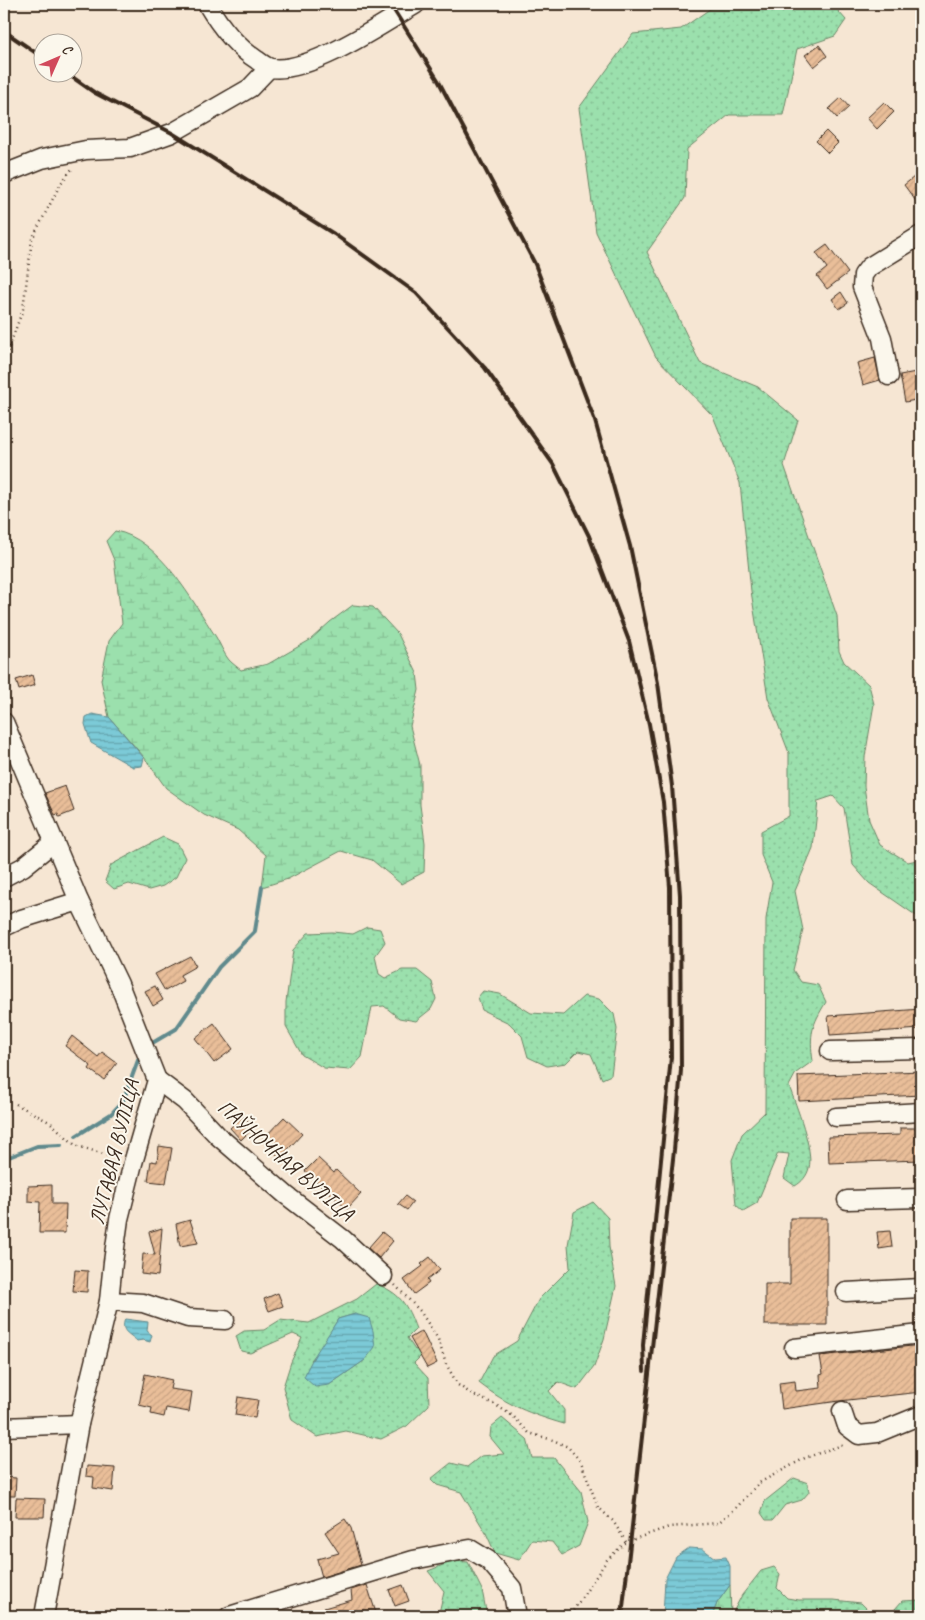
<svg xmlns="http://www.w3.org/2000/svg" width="925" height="1620" font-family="Caveat,sans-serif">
  <defs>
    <pattern id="green-dots" width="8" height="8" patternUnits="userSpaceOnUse" patternTransform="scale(1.25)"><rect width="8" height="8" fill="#9be0ad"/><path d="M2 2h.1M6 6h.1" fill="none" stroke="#86c094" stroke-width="1.8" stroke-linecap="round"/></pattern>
    <pattern id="wetland-marsh" width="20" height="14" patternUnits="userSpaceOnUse" patternTransform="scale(1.25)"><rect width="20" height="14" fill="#9be0ad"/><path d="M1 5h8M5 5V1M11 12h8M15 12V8" fill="none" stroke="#86c094"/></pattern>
    <pattern id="water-rules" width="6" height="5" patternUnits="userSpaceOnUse" patternTransform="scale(1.25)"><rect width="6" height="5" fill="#7bcad7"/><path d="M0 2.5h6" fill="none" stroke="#66a4ae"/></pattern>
    <pattern id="building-hatch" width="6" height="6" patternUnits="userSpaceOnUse" patternTransform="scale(1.25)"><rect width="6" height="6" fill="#e9be99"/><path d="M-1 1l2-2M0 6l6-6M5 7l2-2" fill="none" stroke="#c9a383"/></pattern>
  </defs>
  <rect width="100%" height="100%" fill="#f6e6d3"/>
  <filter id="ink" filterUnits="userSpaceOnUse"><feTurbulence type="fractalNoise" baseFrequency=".02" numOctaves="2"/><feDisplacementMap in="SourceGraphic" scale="10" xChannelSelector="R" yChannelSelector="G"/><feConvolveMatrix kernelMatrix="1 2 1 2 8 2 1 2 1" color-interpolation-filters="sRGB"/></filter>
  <g filter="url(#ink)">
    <!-- green -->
    <g fill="url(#green-dots)" stroke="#6b8566" fill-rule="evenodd">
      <path d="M717 4H832L846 20 835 36 797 49 783 115H729L687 149 685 198 647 252 700 363 758 387 798 420 784 465 837 616 839 651 844 662 869 685 874 704 865 757 864 786 869 820 880 845 908 862 921 859V919L869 883 853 865 844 808 833 796 818 801 813 848 795 891 803 930 793 970 801 982 818 985 826 1002C812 1025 809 1034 813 1061L796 1073 789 1086C796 1105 814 1150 809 1168 807 1176 802 1182 795 1186L784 1178 789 1154 778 1153 757 1203 743 1211 736 1205 732 1160 742 1134 765 1112 766 919 772 882 761 855V831L789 816V753L768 698 751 591 740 483 713 416 656 357 596 232 579 108 633 34 681 29Z"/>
      <path d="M163 837 178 844 185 858 176 877 163 886 149 890 129 884 114 889 105 881 111 865Z"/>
      <path d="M367 927 380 929 385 942 375 956 379 974 385 978 402 970H417L432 982 436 999 431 1009 416 1021 399 1018 384 1006 372 1007 362 1057 350 1070 324 1068 302 1055 286 1027V1002L293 950 308 933 332 932 353 934Z"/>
      <path d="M483 991 500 994 531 1013 563 1015 584 996 599 999 614 1014 617 1029 611 1075 602 1079 591 1054 578 1051 566 1063 547 1066 528 1057 522 1036 509 1023 482 1010 478 997Z"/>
      <path d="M593 1202 608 1218 609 1247 616 1286 604 1339 594 1367 577 1389 558 1382 549 1391 564 1410V1424C530 1414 507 1405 479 1383L493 1356 517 1341 539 1299 570 1268 568 1245 574 1212Z"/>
      <path d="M376 1284C400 1293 407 1304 416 1329L407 1338 415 1350 421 1347 426 1351 414 1363 428 1378 429 1405 407 1426 381 1439 346 1431 317 1437 292 1420 283 1387 291 1362 302 1338 293 1334 250 1353 241 1351 236 1336 244 1331 264 1330 280 1320 309 1323 357 1299ZM355 1314 365 1360 329 1385 311 1360 322 1347 338 1319Z"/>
      <path d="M502 1418 527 1439 532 1458H554L581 1491 588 1522 579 1546 562 1555 552 1542 532 1540 519 1560 495 1553 486 1533 461 1492 437 1485 431 1479 451 1463 467 1467 481 1456 504 1454 490 1437 491 1427Z"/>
      <path d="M794 1478 808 1483 809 1492 802 1500 785 1505 773 1520H766L761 1513 765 1501Z"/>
      <path d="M453 1561 468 1562 482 1590 487 1616H441L439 1613 444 1591 428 1571Z"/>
      <path d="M774 1567 780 1574 777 1588 787 1598 799 1600H834L861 1603 874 1616H731L742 1595 761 1571Z"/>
      <path d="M921 1600V1616H894L895 1609 902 1601Z"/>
    </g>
    <!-- wetland -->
    <g fill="url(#wetland-marsh)" stroke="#6b8566">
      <path d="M115 531C159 538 193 602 216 637 220 644 224 654 229 660 233 664 237 667 241 670L268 664 310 640 330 622 353 605 373 607 398 634 417 673 419 690 410 726 420 765V805L425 843 424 872 401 884 372 860 341 851 288 879 262 887 266 855 238 830 204 815 166 788 144 757 109 717 101 680 109 641 122 623 114 560 106 541Z"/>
      <path d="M730 1585 731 1616H712L717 1603Z"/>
    </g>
    <!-- water -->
    <g fill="url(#water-rules)" stroke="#618a8d">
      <path d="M92 714 109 717 144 758 142 766 133 767 91 743 85 724 86 717Z"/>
      <path d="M355 1314 369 1318 373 1331 375 1347 365 1360 329 1385 315 1387 304 1377C312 1356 327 1338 338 1319Z"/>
      <path d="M125 1319 148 1322 147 1331 152 1335 150 1342 143 1340 137 1341C129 1333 120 1332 125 1319Z"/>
      <path d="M689 1548 703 1549 715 1558 726 1557 730 1566V1585L717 1603 712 1616H663L665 1579 676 1557Z"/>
    </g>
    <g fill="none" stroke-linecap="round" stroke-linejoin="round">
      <!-- stream -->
      <g stroke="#618a8d" stroke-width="4">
        <path d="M154 1042 176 1029 219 967 255 931 262 887"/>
        <path d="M76 1136 111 1114 123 1101 140 1055"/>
        <path d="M4 1159 37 1146 61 1145"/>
      </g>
    </g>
    <!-- building -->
    <g fill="url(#building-hatch)" stroke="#3b2a1e">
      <path d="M819 45 827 56 814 67 805 55Z"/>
      <path d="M841 98 849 107 837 118 829 109Z"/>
      <path d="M884 102 894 112 877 129 867 118Z"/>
      <path d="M826 131 838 143 828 153 816 141Z"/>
      <path d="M914 177 917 180 921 177V208L904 185Z"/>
      <path d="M827 245 848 273 827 289 817 276 827 268 816 253Z"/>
      <path d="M841 292 848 303 839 309 832 299Z"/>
      <path d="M875 358 880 380 863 385 857 363Z"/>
      <path d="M916 372 921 399 905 402 900 375Z"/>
      <path d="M32 675 35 685 19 690 16 680Z"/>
      <path d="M65 786 74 811 59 817 58 814 55 815 45 793Z"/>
      <path d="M190 956 196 966 180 975 183 981 165 991 155 974Z"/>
      <path d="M155 986 163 1000 153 1006 145 991Z"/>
      <path d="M921 1009V1029L830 1035 828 1016Z"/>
      <path d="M214 1023 233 1049 214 1063 195 1038Z"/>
      <path d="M72 1036 98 1057 102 1052 117 1063 104 1080 89 1069 91 1066 65 1046Z"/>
      <path d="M921 1071V1095L799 1101 798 1076Z"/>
      <path d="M243 1116 254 1127 241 1140 230 1128Z"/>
      <path d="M284 1117 302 1134 280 1158 262 1140Z"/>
      <path d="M900 1128H921V1160L829 1163 828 1137 900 1135Z"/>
      <path d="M159 1146 172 1148 166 1183 148 1181 151 1161 157 1162Z"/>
      <path d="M318 1158 334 1173 336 1170 361 1194 347 1209 305 1171Z"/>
      <path d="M52 1185V1204H66L65 1233H39L40 1202 28 1201V1186Z"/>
      <path d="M405 1196 413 1202 407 1210 398 1204Z"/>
      <path d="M790 1218H827V1325H765V1284H790Z"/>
      <path d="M190 1220 198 1243 180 1246 176 1224Z"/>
      <path d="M162 1228 158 1276 141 1274 143 1254 155 1255 149 1232Z"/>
      <path d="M890 1231 892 1247 879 1249 877 1232Z"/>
      <path d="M382 1232 393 1241 379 1258 368 1248Z"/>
      <path d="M430 1257 440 1270 427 1280 429 1283 414 1294 404 1280 423 1266 421 1264Z"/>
      <path d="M75 1270 88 1271 87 1292 73 1291Z"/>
      <path d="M278 1293 283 1306 269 1311 264 1299Z"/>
      <path d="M422 1331 437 1363 427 1368 410 1338Z"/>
      <path d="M921 1345V1392L839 1401 782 1409 779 1383 795 1381 796 1391 821 1388 820 1375 823 1374 820 1356Z"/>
      <path d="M145 1374 172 1380 170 1389 192 1392 189 1412 166 1408 164 1417 151 1414 152 1408 139 1405Z"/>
      <path d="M238 1397 258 1400 255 1418 235 1415Z"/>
      <path d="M87 1466 115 1468 113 1491 93 1488 94 1477 86 1476Z"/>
      <path d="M4 1477 16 1478 15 1496H4Z"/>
      <path d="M16 1498 45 1499 44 1517H15Z"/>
      <path d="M345 1519 351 1528 361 1565 322 1577 317 1559 339 1553 325 1532Z"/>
      <path d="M367 1585 377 1616H326L324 1608 352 1600 351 1590Z"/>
      <path d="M403 1585 409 1601 395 1606 389 1590Z"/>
    </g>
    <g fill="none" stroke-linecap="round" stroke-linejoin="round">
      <defs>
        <g id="minor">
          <path d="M207 4C220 26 235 46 257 60 261 63 266 67 271 68 309 74 383 24 416 4"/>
          <path d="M4 174 42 159 86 150 130 148 172 133 250 88 269 68"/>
          <path d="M889 376 882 338 862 287 863 275 869 267 921 235"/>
          <path d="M4 722 79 901 119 984 157 1080 133 1163 119 1219 113 1262 109 1301 79 1424 44 1616"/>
          <path d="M4 877 23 867 54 842"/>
          <path d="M4 927 21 919 79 901"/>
          <path d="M830 1051 921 1049"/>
          <path d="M157 1080 185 1101 218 1136 286 1195 343 1239 383 1276"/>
          <path d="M836 1117 921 1112"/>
          <path d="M847 1200 921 1198"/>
          <path d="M846 1292 921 1288"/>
          <path d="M109 1301 143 1303 188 1318 225 1320"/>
          <path d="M794 1348 921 1334"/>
          <path d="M842 1411 847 1426 859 1435 877 1433 921 1415"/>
          <path d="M4 1427 79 1424"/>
          <path d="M229 1616 413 1560 470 1549 488 1560 512 1588 517 1616"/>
        </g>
      </defs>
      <!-- minor casing -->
      <use href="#minor" stroke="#3b2a1e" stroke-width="21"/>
      <!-- path -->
      <g stroke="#3b2a1e" stroke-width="2.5" stroke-dasharray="1 4" stroke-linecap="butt">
        <path d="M4 361 23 309 32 239 61 183 72 169"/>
        <path d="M16 1104 51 1123 75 1145 119 1159"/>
        <path d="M395 1285 420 1311 438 1339 446 1364 458 1385 473 1395 494 1404 513 1416 529 1433 553 1440 568 1447 581 1462 598 1507 613 1521 626 1542"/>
        <path d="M565 1616 573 1611 607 1560 626 1542 669 1527 718 1523 735 1509 759 1483 805 1458 845 1444"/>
      </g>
      <!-- minor -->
      <use href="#minor" stroke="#fbf7ec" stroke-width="18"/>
      <!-- rail -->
      <g stroke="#3b2a1e" stroke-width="4">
        <path d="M390 4 438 80 535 264 595 421 630 546 658 683 672 786 680 895 681 1070 674 1150 622 1616"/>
        <path d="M4 31 42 57"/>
        <path d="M65 72 95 93 172 133 334 234 416 293 485 368 553 464 589 536 629 641 649 724 663 802 670 887 671 1057 643 1345 644 1371"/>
      </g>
    </g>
  </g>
  <g text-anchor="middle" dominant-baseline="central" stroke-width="4" stroke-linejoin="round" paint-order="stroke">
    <!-- street labels -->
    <g font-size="21" fill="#3b2a1e" stroke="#fbf7ec">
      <text transform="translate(114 1152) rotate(-76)">ЛУГАВАЯ ВУЛІЦА</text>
      <text transform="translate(286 1160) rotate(41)">ПАЎНОЧНАЯ ВУЛІЦА</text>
    </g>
  </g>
  <!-- margin -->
  <rect width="925" height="1620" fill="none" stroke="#fbf7ec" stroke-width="20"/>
  <rect x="10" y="10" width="905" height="1600" fill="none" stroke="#3b2a1e" stroke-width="2" filter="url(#ink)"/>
  <!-- north arrow -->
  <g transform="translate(58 58) rotate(45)"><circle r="24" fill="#fbf7ec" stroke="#aea59a"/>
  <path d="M0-4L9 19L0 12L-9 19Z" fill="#d1495b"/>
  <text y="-8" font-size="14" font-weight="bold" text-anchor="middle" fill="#3b2a1e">С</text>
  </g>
</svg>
